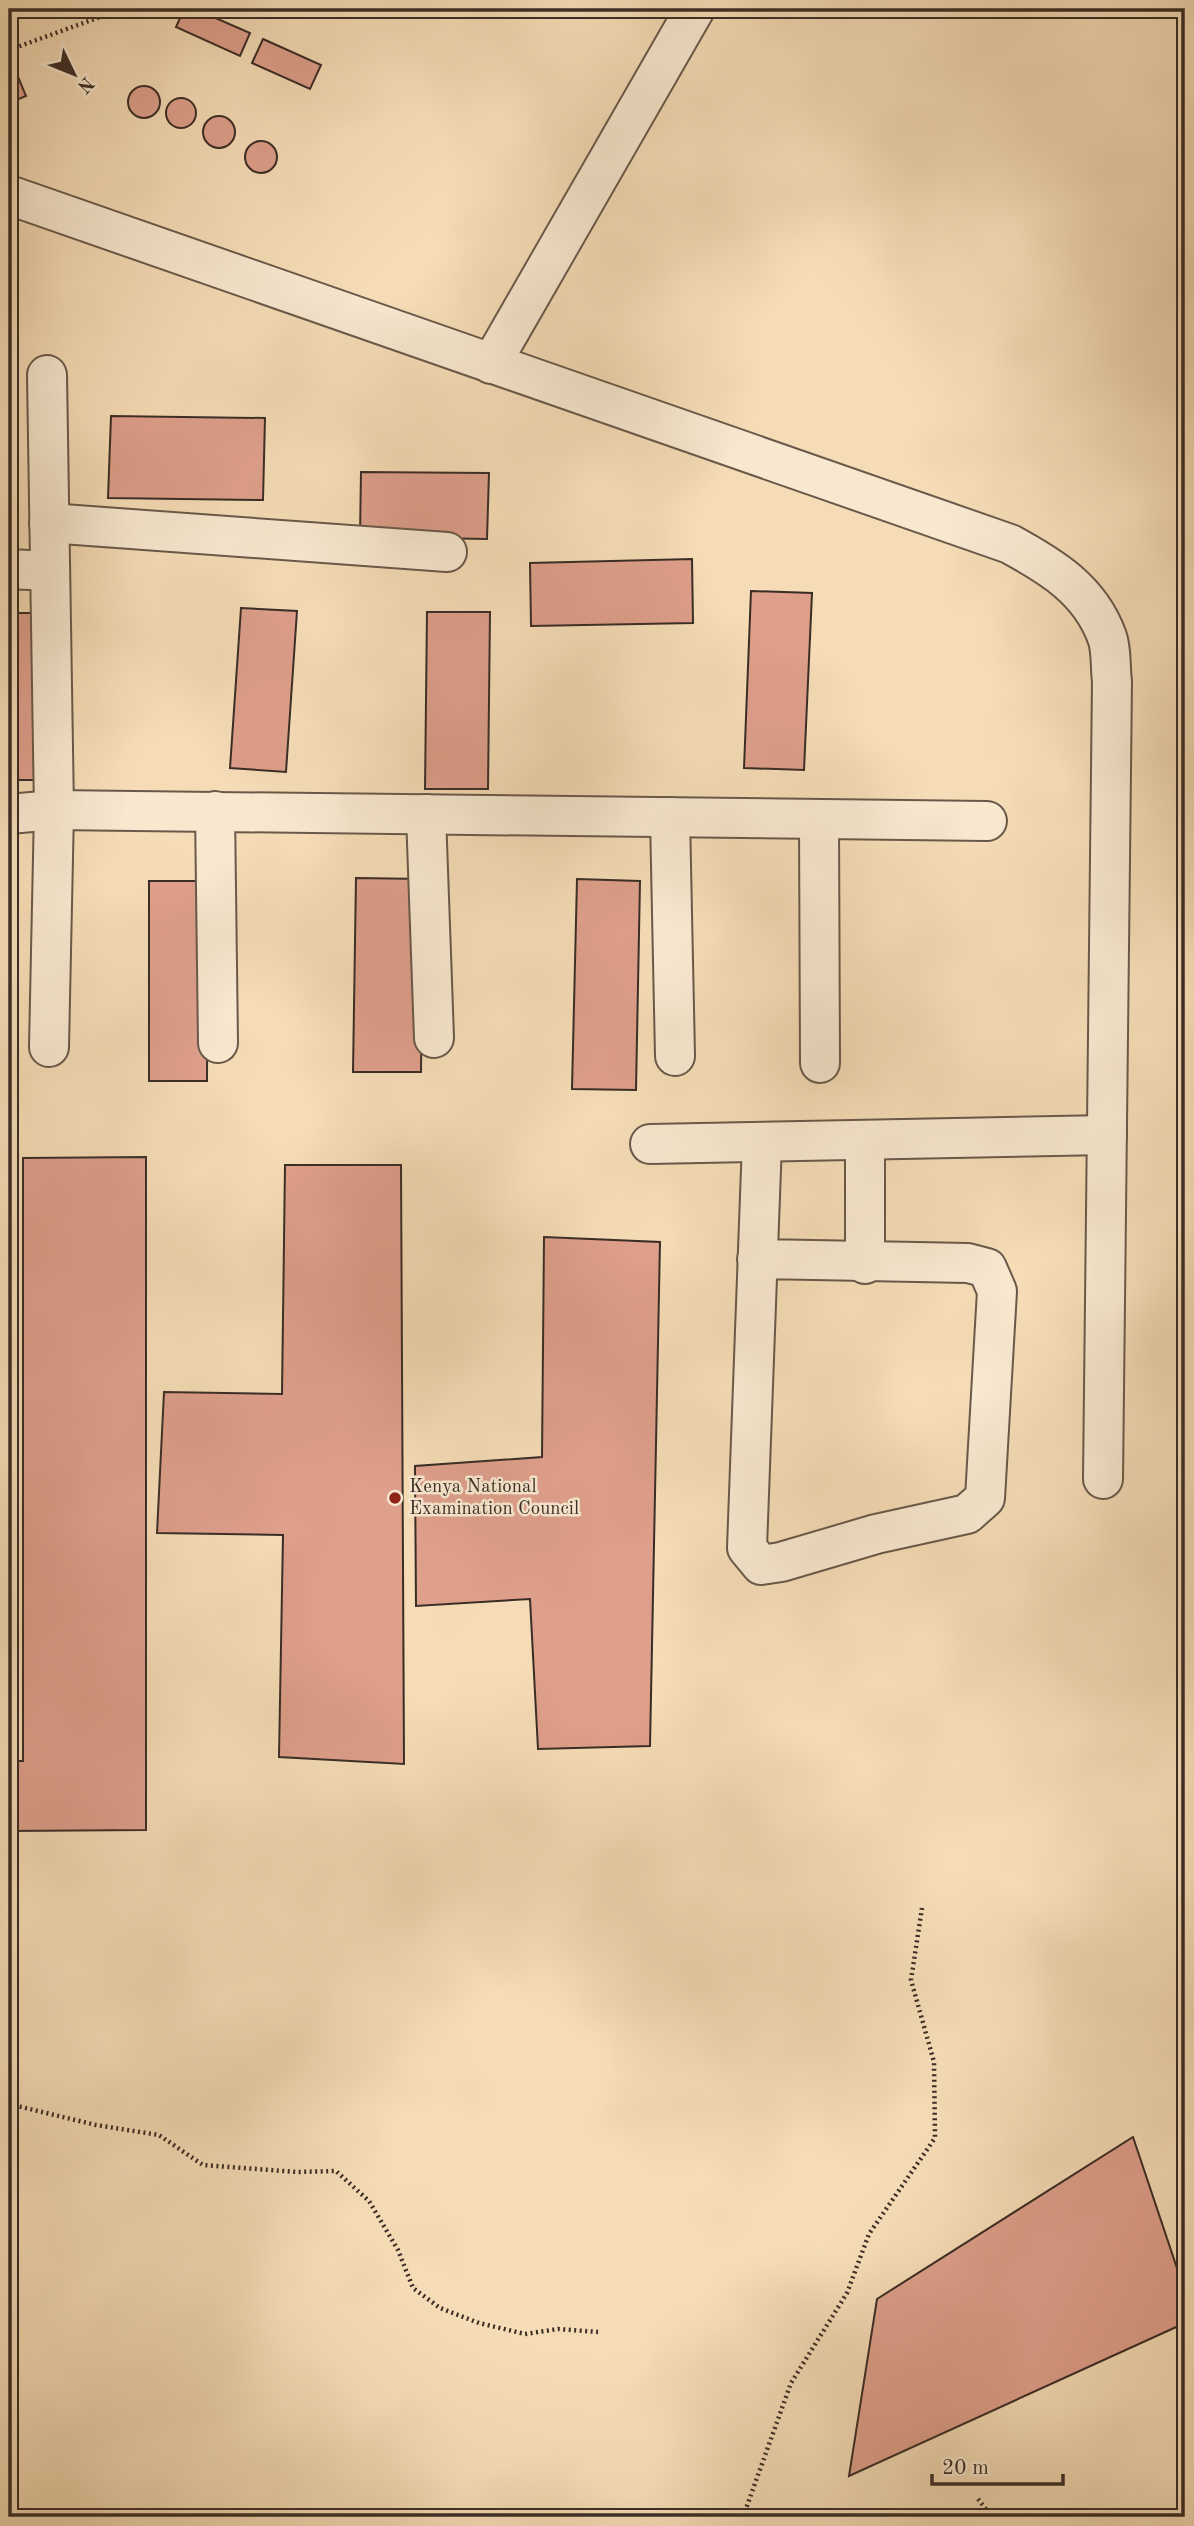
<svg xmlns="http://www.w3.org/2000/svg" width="1194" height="2526" font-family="'Old Standard TT',serif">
  <rect width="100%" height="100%" fill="#f5dcb6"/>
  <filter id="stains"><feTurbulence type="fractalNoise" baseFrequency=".00286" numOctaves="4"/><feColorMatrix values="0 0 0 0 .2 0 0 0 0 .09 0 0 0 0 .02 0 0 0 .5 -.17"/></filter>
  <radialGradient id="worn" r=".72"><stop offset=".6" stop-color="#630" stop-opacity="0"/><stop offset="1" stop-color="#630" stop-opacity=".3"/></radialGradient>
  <!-- building -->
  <g fill="#de9f8b" stroke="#3a2d26" stroke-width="2">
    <path d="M184 9H195L250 33 240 56 176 27Z"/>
    <path d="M263 39 321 65 310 89 252 63Z"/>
    <path d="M16 72 26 96 9 103V75Z"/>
    <circle cx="144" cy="102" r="16"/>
    <circle cx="181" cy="113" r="15"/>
    <circle cx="219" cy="132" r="16"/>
    <circle cx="261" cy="157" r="16"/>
    <path d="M111 416 265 418 263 500 108 498Z"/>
    <path d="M361 472 489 473 487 539 360 537Z"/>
    <path d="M692 559 693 623 531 626 530 563Z"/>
    <path d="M751 591 812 593 804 770 744 768Z"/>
    <path d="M241 608 297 611 286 772 230 768Z"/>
    <path d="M427 612H490L488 789H425Z"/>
    <path d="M9 613H37L34 780H9Z"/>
    <path d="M356 878 423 879 421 1072H353Z"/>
    <path d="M577 879 640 881 636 1090 572 1089Z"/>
    <path d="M149 881H208L207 1081H149Z"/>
    <path d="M146 1157V1830L9 1831V1761H23V1158Z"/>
    <path d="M285 1165H401L404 1764 279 1757 283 1535 157 1533 164 1392 282 1394Z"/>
    <path d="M544 1237 660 1242 650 1746 538 1749 530 1599 416 1606 415 1466 542 1457Z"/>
    <path d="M1133 2137 1185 2292V2323L849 2476 877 2299Z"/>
  </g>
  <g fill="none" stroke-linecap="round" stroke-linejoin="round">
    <defs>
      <g id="minor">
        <path d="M9 195 1010 544C1052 567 1090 590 1107 637 1112 650 1110 668 1112 681L1103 1479"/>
        <path d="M491 364 695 9"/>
        <path d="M47 375 54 810 49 1047"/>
        <path d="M49 523 447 552"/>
        <path d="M9 569 50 571"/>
        <path d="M215 811 218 1043"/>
        <path d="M9 814 54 810 987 821"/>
        <path d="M426 814 434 1038"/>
        <path d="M670 817 675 1056"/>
        <path d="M819 819 820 1063"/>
        <path d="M865 1140V1264"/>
        <path d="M650 1144 1107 1135"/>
        <path d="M757 1259 968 1263 987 1268 997 1291 985 1498 967 1514 876 1534 781 1562 761 1565 747 1548 762 1142"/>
      </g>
    </defs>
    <!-- minor casing -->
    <use href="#minor" stroke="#69594a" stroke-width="42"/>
    <!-- path -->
    <g stroke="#3a2d26" stroke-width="4.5" stroke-dasharray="2 3.5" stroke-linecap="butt">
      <path d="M9 50 122 9"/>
      <path d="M9 2104 96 2125 159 2135 203 2165 297 2172 336 2171 369 2201 398 2250 413 2288 440 2308 479 2323 525 2334 558 2329 598 2332"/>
      <path d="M978 2499 992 2517"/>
      <path d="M743 2517 791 2383 847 2293 869 2234 935 2138 934 2062 911 1980 922 1908"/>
    </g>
    <!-- minor -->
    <use href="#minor" stroke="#f8e8d0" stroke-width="38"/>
  </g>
  <!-- markers -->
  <circle fill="#8f2418" stroke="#f8e8d0" stroke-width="2.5" cx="395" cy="1498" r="7"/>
  <g text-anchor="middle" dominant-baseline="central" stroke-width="5" stroke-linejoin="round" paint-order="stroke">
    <!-- poi labels -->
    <g font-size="19" fill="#3a2d26" stroke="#f8e8d0" text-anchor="start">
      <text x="409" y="1487">Kenya National<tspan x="409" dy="22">Examination Council</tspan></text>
    </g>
  </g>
  <!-- margin -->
  <rect width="1194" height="2526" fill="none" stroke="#f5dcb6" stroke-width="35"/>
  <rect x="10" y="10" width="1173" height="2505" fill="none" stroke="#3a2d26" stroke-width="3.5"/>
  <rect x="18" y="18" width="1159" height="2491" fill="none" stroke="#3a2d26" stroke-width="2"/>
  <!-- north arrow -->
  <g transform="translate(74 74) rotate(133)" stroke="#f8e8d0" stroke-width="5" paint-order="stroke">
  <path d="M0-5L12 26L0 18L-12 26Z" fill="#3a2d26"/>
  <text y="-10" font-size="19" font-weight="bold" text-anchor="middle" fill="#3a2d26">N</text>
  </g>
  <!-- scale -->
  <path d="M932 2474v10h131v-10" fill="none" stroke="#3a2d26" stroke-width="3.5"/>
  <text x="942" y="2474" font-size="21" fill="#3a2d26" stroke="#f8e8d0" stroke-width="5" paint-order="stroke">20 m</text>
  <rect width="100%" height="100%" filter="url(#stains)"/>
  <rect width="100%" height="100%" fill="url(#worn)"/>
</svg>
